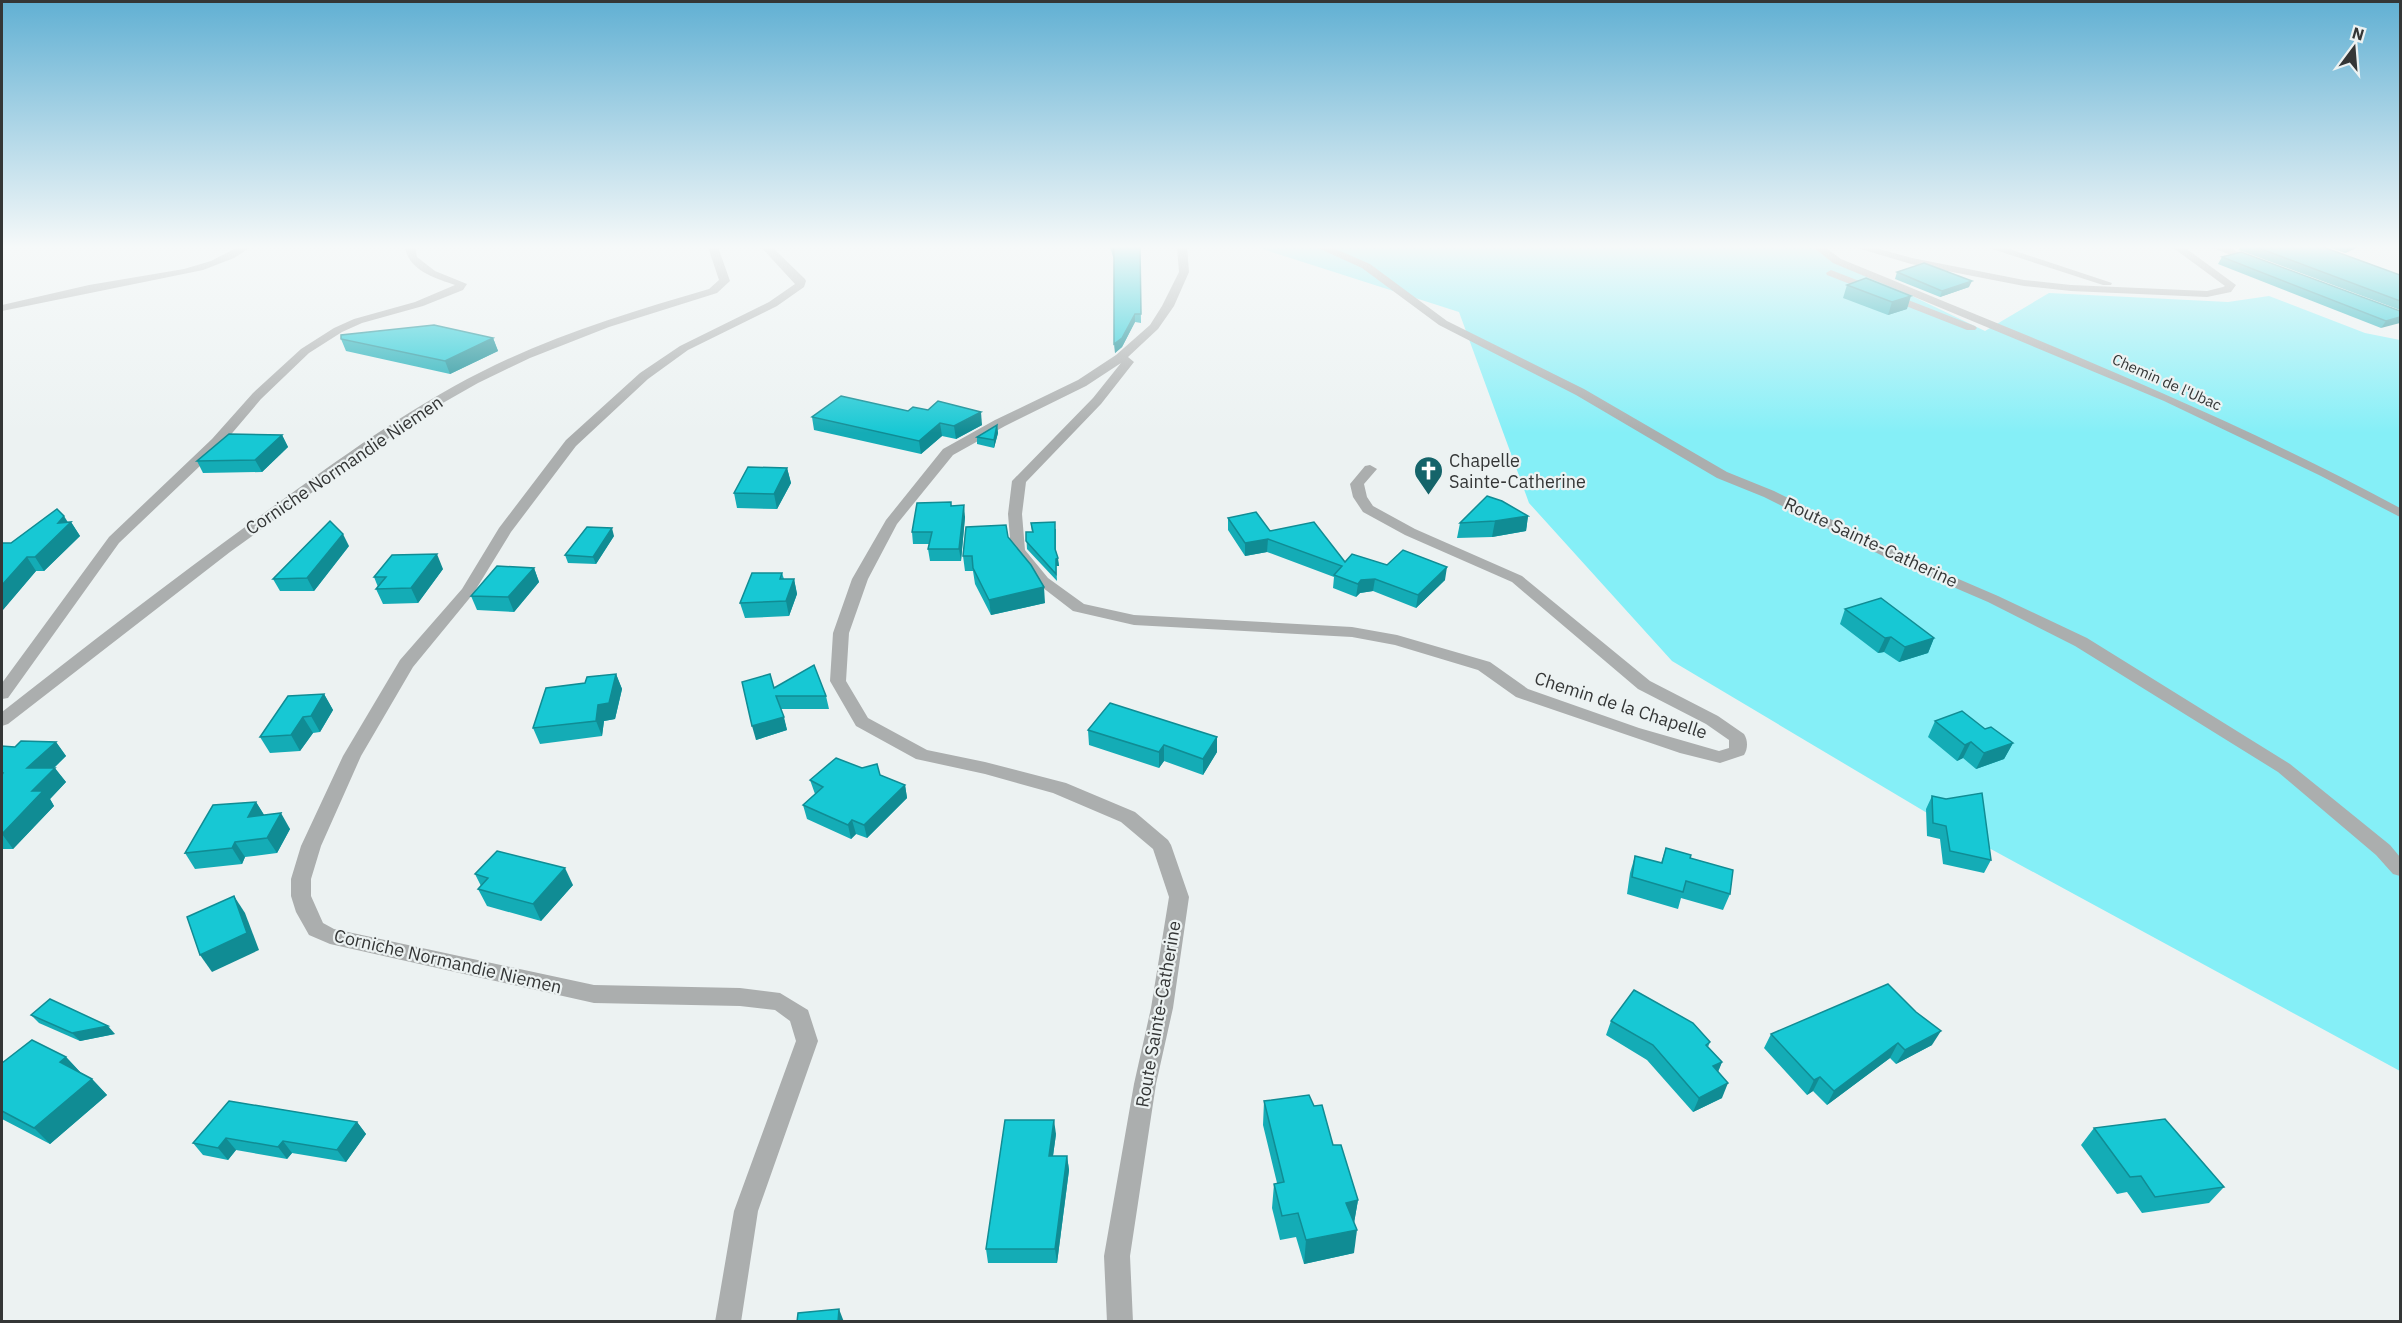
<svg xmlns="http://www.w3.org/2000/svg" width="2402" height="1323" font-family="'IBM Plex Sans',sans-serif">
  <rect width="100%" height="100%" fill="#ecf2f2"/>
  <!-- green -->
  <path fill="#85eff7" d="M1256 247H1810L1985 331 2049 293 2228 302 2269 296 2365 333 2400 340V1071L1954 829 1672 661 1529 503 1459 312Z"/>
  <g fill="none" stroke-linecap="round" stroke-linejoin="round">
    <!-- minor -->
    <g fill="#abaeae" fill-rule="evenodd">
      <path d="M238 247H251L234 258 203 270 2 311V305L89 285 184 269 211 261Z"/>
      <path d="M405 247H415L417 257 435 271 467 284 463 290 423 306 362 323 342 332 309 353 261 399 222 445 119 543 8 698 2 699V683L109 537 212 439 253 393 301 349 334 328 354 319 415 302 455 285C435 278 409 271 405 247Z"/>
      <path d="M708 247H718L730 281 717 293 609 327 530 358 478 383 427 412 354 462 230 552 8 724 2 726V712C95 639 189 567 285 498 352 450 420 401 495 365 564 332 637 310 709 289L719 280Z"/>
      <path d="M761 247H772L805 279 806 281 804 287 777 306 688 350 648 379 576 446 511 532 473 594 413 667 361 756 321 846 311 879V896L323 923 334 929 594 985 740 988 780 993 808 1010 818 1041 758 1211 741 1322H715L734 1211 796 1041 790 1021 775 1010 740 1006 594 1003 330 944 309 935 296 912 291 896V879L301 846 343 756 400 660 462 589 499 528 566 440 640 373 680 346 769 302 795 284Z"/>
      <path d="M1177 247H1187L1189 272 1174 306 1158 329 1128 357 1134 362 1101 404 1026 482 1022 514 1025 550 1048 578 1084 604 1134 615 1352 627 1397 635 1490 662 1528 689 1639 728 1719 751 1729 748V740L1706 724 1638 689 1512 582 1405 535 1363 512 1353 497 1350 484 1365 466 1370 465 1377 469 1364 484 1367 497 1373 506 1415 529 1522 576 1650 681 1718 716 1744 734C1748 740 1748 749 1744 755L1720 763 1680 753 1516 697 1478 670 1395 645 1352 637 1134 625 1073 611 1038 584 1011 551 1008 514 1012 481 1093 398 1121 363 1086 386 1005 426 953 455 897 524 868 579 849 633 846 681 868 718 927 750 985 762 1066 783 1135 812 1168 840 1171 845 1189 897 1173 1008 1156 1084 1130 1256 1133 1322H1107L1104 1256 1134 1084 1151 1008 1169 897 1153 849 1121 822 1053 793 985 774 916 759 856 726 830 681 833 633 852 579 886 520 943 449 995 420 1078 380 1116 355 1150 325 1162 306 1179 272Z"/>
      <path d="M1316 247H1331L1370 264 1447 321 1584 389 1727 472 1774 491 1905 556 1998 596 2087 638 2290 764 2390 845 2400 857V876L2393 874 2376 855 2278 772 2075 646 1988 602 1895 562 1764 497 1717 478 1576 395 1439 325 1362 268Z"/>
      <path d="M1813 247H1825L1841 259C2030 337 2220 411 2400 508V517L2321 476 2164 401 1833 263Z"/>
      <path d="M1854 247H1872L1912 258 2024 280 2071 285 2207 291 2223 287 2225 286 2172 247H2184L2236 285 2231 292 2207 297 2071 291 2024 286 1911 264Z"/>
      <path d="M1986 247H2003L2112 283 2111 285H2103Z"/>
      <path d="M2211 247H2227L2259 261 2250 263Z"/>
      <path d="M1831 270 1975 326 1977 328 1975 330H1967L1827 275 1826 273Z"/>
    </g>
  </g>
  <!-- wall -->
  <g fill="#14acb6">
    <path d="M1110 247H1140L1141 323 1135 322 1122 347 1115 353 1114 260Z"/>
    <path d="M2240 247H2323L2400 275V310L2239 250Z"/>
    <path d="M2329 247H2359L2345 253Z"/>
    <path d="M2222 257 2400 311 2381 328 2218 264Z"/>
    <path d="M1897 272 1969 287 1940 297 1895 279Z"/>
    <path d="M1866 278 1907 309 1888 315 1843 298 1847 285Z"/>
    <path d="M493 338 498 351 450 374 346 351 341 339Z"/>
    <path d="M908 411 982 425 956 439 942 436 921 454 814 430 812 417Z"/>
    <path d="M997 425 998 433 994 448 977 444V437Z"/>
    <path d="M282 435 288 447 262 472 203 473 197 461Z"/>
    <path d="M787 468 791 483 777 509 737 508 734 493Z"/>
    <path d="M951 506 965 517 961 561H930L928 549 929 544H913L912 532Z"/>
    <path d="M1528 516 1526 531 1492 537 1457 538 1460 523Z"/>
    <path d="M1228 518 1270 531 1345 562 1387 565 1445 580 1416 608 1373 591 1360 593 1356 597 1333 588 1334 577 1267 552 1245 556 1228 530Z"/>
    <path d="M68 522H71L80 536 44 571H36L2 611V543H11Z"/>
    <path d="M1031 523 1056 529V551L1059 566H1056L1057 581 1027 549 1026 532H1032Z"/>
    <path d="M614 536 596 564 568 563 565 555Z"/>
    <path d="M1008 537 1045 603 991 615 975 584 973 571H965L963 556Z"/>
    <path d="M349 546 314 591H280L273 579Z"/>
    <path d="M534 568 539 582 514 612 477 610 471 596Z"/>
    <path d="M443 569 418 603 383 604 376 589 378 587 374 577Z"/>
    <path d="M782 573 784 579H794L797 594 789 616 745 618 740 603Z"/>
    <path d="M1845 609 1934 638 1928 653 1899 662 1884 652 1878 653 1840 624Z"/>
    <path d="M616 674 622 689 615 719 604 721 602 736 540 744 533 728 585 683Z"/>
    <path d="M774 688 826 696 829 709H781L787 730 756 740Z"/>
    <path d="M324 694 333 710 320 732 313 733 300 751 270 753 260 737Z"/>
    <path d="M1935 721 1985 729 2013 743 2004 759 1976 769 1963 758 1957 761 1928 737Z"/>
    <path d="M1088 730 1217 752 1203 775 1164 761 1159 768 1089 745Z"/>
    <path d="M56 742 66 756 54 768 66 782 50 799 54 806 13 849H2V746L15 747Z"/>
    <path d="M880 775 905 785 907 798 867 838 856 834 851 839 807 819 803 805 815 794 810 780Z"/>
    <path d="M1932 796 1991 860 1984 873 1943 864 1940 839 1927 836 1926 809Z"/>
    <path d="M256 802 264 815 290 829 277 853 245 857 242 864 195 869 185 853Z"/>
    <path d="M1666 848 1690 858 1730 894 1723 910 1681 898 1678 909 1627 894 1630 873 1635 856 1661 863Z"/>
    <path d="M475 874 573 885 541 921 487 906 478 889 481 886Z"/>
    <path d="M31 1015 115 1034 80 1041 39 1023Z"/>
    <path d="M1611 1021 1710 1042 1708 1047 1722 1062 1718 1072 1722 1098 1693 1112 1647 1060 1606 1035Z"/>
    <path d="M1771 1034 1932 1045 1896 1064 1890 1058 1827 1105 1813 1091 1807 1095 1764 1048Z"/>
    <path d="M66 1057 81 1073 92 1079 107 1095 50 1144 2 1119V1063Z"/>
    <path d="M229 1101 357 1122 366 1134 346 1162 292 1153 287 1159 236 1150 228 1160 203 1155 193 1143Z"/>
    <path d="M1264 1101 1314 1106 1333 1145 1358 1200 1354 1223V1253L1304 1264 1296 1237 1280 1240 1272 1208 1274 1184 1277 1183 1263 1125Z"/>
    <path d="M2094 1128 2224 1187 2209 1203 2142 1213 2127 1192 2117 1194 2081 1145Z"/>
    <path d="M1056 1134 1053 1156H1067L1069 1170 1057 1263H988L986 1249Z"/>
  </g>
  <!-- shaded-wall -->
  <g fill="#108c94">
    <path d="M2348 247H2359L2345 253Z"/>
    <path d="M1972 281 1969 287 1940 297 1942 291Z"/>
    <path d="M1911 296 1907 309 1888 315 1892 302Z"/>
    <path d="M1135 314V322L1122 347 1115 353 1114 344Z"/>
    <path d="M2400 317V323L2381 328 2386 321Z"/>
    <path d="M493 338 498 351 450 374 445 361Z"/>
    <path d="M981 412 982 425 956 439 954 426Z"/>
    <path d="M940 423 942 436 921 454 919 441Z"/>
    <path d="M997 425 998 433 994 448V440Z"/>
    <path d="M282 435 288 447 262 472 255 460Z"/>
    <path d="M787 468 791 483 777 509 774 494Z"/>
    <path d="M964 505 965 517 961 561 959 549Z"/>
    <path d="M64 516 69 524 71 522 80 536 44 571 35 557 58 523Z"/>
    <path d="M1528 516 1526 531 1492 537 1495 521Z"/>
    <path d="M612 528 614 536 596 564 593 557Z"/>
    <path d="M343 534 349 546 314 591 307 578Z"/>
    <path d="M1268 539 1267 552 1245 556V543Z"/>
    <path d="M437 554 443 569 418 603 411 588Z"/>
    <path d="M27 557 36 571 2 611V585Z"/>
    <path d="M1058 558 1059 566H1056L1057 581 1056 559Z"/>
    <path d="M1447 567 1445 580 1416 608 1418 595Z"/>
    <path d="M534 568 539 582 514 612 508 597Z"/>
    <path d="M794 579 797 594 789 616 786 601Z"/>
    <path d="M1375 579 1373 591 1360 593 1356 597 1358 584 1361 580Z"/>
    <path d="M1044 587 1045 603 991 615 989 600Z"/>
    <path d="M1891 637 1884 652 1878 653 1885 638Z"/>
    <path d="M1934 638 1928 653 1899 662 1905 647Z"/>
    <path d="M616 674 622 689 615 719 604 721 602 736 596 721 598 705Z"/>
    <path d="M324 694 333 710 320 732 311 716Z"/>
    <path d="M303 717 313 733 300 751 291 735Z"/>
    <path d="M784 717 787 730 756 740 752 726Z"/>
    <path d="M1217 737V752L1203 775V759Z"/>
    <path d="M56 742 66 756 38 783 27 768Z"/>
    <path d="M1971 742 1963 758 1957 761 1965 745Z"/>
    <path d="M2013 743 2004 759 1976 769 1984 753Z"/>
    <path d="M1164 745V761L1159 768V752Z"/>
    <path d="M55 768 66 782 50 799 54 806 13 849 2 834 32 791Z"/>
    <path d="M905 785 907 798 867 838 864 825Z"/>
    <path d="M256 802 266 818 248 817Z"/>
    <path d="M281 813 290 829 277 853 267 838Z"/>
    <path d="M852 820 856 834 851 839 848 825Z"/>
    <path d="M235 842 245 857 242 864 232 848Z"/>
    <path d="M565 868 573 885 541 921 533 904Z"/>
    <path d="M234 896 245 913 259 950 212 972 200 955Z"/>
    <path d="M108 1026 115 1034 80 1041 72 1033Z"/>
    <path d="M1941 1031 1932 1045 1896 1064 1905 1050Z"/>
    <path d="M1898 1043 1890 1058 1827 1105 1834 1091Z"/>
    <path d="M66 1057 81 1073 60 1062Z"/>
    <path d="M1722 1062 1716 1076 1713 1066Z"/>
    <path d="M1820 1077 1813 1091 1807 1095 1814 1080Z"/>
    <path d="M92 1079 107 1095 50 1144 34 1128Z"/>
    <path d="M1728 1083 1722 1098 1693 1112 1699 1098Z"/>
    <path d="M1054 1120 1056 1134 1051 1170 1049 1156Z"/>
    <path d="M357 1122 366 1134 346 1162 337 1150Z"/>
    <path d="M226 1138 236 1150 228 1160 218 1148Z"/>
    <path d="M283 1141 292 1153 287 1159 278 1147Z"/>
    <path d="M1067 1156 1069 1170 1057 1263 1055 1249Z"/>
    <path d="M1358 1200 1354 1223 1346 1203Z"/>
    <path d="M1357 1230 1354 1253 1304 1264 1306 1240Z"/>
    <path d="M839 1309 844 1322H838Z"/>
  </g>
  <!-- building -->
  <g fill="#17c8d4" stroke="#108c94" stroke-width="1.5">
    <path d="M1113 247H1140L1141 314H1135L1122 338 1114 344V252Z"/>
    <path d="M2256 247H2323L2400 275V301Z"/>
    <path d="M2241 252 2400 311V317L2386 321 2222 257Z"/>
    <path d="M1924 263 1972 281 1942 291 1897 272Z"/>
    <path d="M1866 278 1911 296 1892 302 1847 285Z"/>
    <path d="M434 325 493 338 445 361 341 339V335Z"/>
    <path d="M841 396 908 411 913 407 928 410 938 401 981 412 954 426 940 423 919 441 812 417Z"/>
    <path d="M997 425 994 440 977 437Z"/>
    <path d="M229 434 282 435 255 460 197 461Z"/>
    <path d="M748 467 787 468 774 494 734 493Z"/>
    <path d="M1487 496 1502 501 1528 516 1495 521 1460 523Z"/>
    <path d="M951 502V506L964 505 959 549H928L932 532H912L917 503Z"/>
    <path d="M57 509 64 516 58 523 71 522 35 557H27L2 585V543H11Z"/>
    <path d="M1256 512 1270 531 1314 522 1345 562 1352 554 1387 565 1403 550 1447 567 1418 595 1375 579 1361 580 1358 584 1334 575 1342 566 1268 539 1245 543 1228 518Z"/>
    <path d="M330 521 343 534 307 578 273 579Z"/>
    <path d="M1055 522V549L1058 558 1056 559V574L1026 541V532H1033L1031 523Z"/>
    <path d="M1006 525 1008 537 1031 565 1044 587 989 600 973 568 972 556H963L966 527Z"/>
    <path d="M587 527 612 528 593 557 565 555Z"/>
    <path d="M437 554 411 588 376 589 386 577H374L392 555Z"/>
    <path d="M497 566 534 568 508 597 471 596Z"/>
    <path d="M752 573H782L780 579H794L786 601 740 603Z"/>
    <path d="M1881 598 1934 638 1905 647 1891 637 1885 638 1845 609Z"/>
    <path d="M814 665 826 696H776L784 717 752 726 742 682 770 674 774 688Z"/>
    <path d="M616 674 609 703 598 705 596 721 533 728 546 688 585 683 587 677Z"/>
    <path d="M324 694 311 716 303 717 291 735 260 737 288 696Z"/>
    <path d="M1110 703 1217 737 1203 759 1164 745 1159 752 1088 730Z"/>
    <path d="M1962 711 1985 729 1991 727 2013 743 1984 753 1971 742 1965 745 1935 721Z"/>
    <path d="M21 741 56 742 27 768H55L32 791H43L2 834V775L3 773H2V746L15 747Z"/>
    <path d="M836 758 862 768 877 764 880 775 905 785 864 825 852 820 848 825 803 805 823 787 810 780Z"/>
    <path d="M1982 793 1991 860 1950 851 1946 826 1933 823 1932 796 1946 799Z"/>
    <path d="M256 802 248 817 281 813 267 838 235 842 232 848 185 853 213 805Z"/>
    <path d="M1666 848 1691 855 1690 858 1733 870 1730 894 1686 881 1683 892 1632 877 1635 856 1662 863Z"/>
    <path d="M497 851 565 868 533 904 478 889 488 878 475 874Z"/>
    <path d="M234 896 247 933 200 955 187 917Z"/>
    <path d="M1888 984 1916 1012 1941 1031 1905 1050 1898 1043 1834 1091 1820 1077 1814 1080 1771 1034Z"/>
    <path d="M1634 990 1693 1023 1710 1042 1706 1045 1722 1062 1713 1066 1728 1083 1699 1098 1653 1045 1611 1021Z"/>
    <path d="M50 999 108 1026 72 1033 31 1015Z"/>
    <path d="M32 1040 66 1057 60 1062 92 1079 34 1128 2 1111V1063Z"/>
    <path d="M1309 1095 1314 1106 1322 1105 1333 1145H1341L1358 1200 1346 1203 1357 1230 1306 1240 1298 1213 1282 1216 1274 1184 1284 1182 1264 1101Z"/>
    <path d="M229 1101 357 1122 337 1150 283 1141 278 1147 226 1138 218 1148 193 1143Z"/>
    <path d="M2165 1119 2224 1187 2155 1197 2141 1176 2130 1177 2094 1128Z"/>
    <path d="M1005 1120H1054L1049 1156H1067L1055 1249H986Z"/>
    <path d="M839 1309 838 1322H797L798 1313Z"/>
  </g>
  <!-- sky -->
  <linearGradient id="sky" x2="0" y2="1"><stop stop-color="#61b0d3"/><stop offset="0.57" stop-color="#f6f9f9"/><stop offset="1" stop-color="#f6f9f9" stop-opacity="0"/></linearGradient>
  <rect width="2402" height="433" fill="url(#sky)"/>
  <!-- icons -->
  <defs>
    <symbol id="church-pin" viewBox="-11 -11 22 30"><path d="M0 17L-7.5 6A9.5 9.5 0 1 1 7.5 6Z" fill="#15646a" stroke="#ecf2f2"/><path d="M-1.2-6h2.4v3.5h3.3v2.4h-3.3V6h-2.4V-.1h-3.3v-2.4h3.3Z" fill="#fff"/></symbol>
  </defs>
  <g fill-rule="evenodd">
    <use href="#church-pin" x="1412" y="454" width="33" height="45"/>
  </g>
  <g text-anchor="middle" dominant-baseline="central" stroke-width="4.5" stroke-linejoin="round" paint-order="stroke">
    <!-- far-street labels -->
    <g font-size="15" fill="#343636" stroke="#ecf2f2">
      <text transform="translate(2167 382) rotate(24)">Chemin de l'Ubac</text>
    </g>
    <!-- poi labels -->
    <g font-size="18" fill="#343636" stroke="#ecf2f2" text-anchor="start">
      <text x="1449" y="460">Chapelle<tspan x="1449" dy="21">Sainte-Catherine</tspan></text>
    </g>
    <!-- street labels -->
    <g font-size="18" fill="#343636" stroke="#ecf2f2">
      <text transform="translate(344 465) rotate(-34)">Corniche Normandie Niemen</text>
      <text transform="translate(1871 542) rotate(25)">Route Sainte-Catherine</text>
      <text transform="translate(1621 705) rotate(18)">Chemin de la Chapelle</text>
      <text transform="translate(448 961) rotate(13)">Corniche Normandie Niemen</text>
      <text transform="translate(1158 1014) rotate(-80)">Route Sainte-Catherine</text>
    </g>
  </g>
  <!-- border -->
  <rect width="2402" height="1323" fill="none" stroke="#343636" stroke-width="6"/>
  <!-- north arrow -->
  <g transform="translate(2354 48) rotate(16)" stroke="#ecf2f2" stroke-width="4.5" paint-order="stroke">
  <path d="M0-4.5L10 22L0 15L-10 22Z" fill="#343636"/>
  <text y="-9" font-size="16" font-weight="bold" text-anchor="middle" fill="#343636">N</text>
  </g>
</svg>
